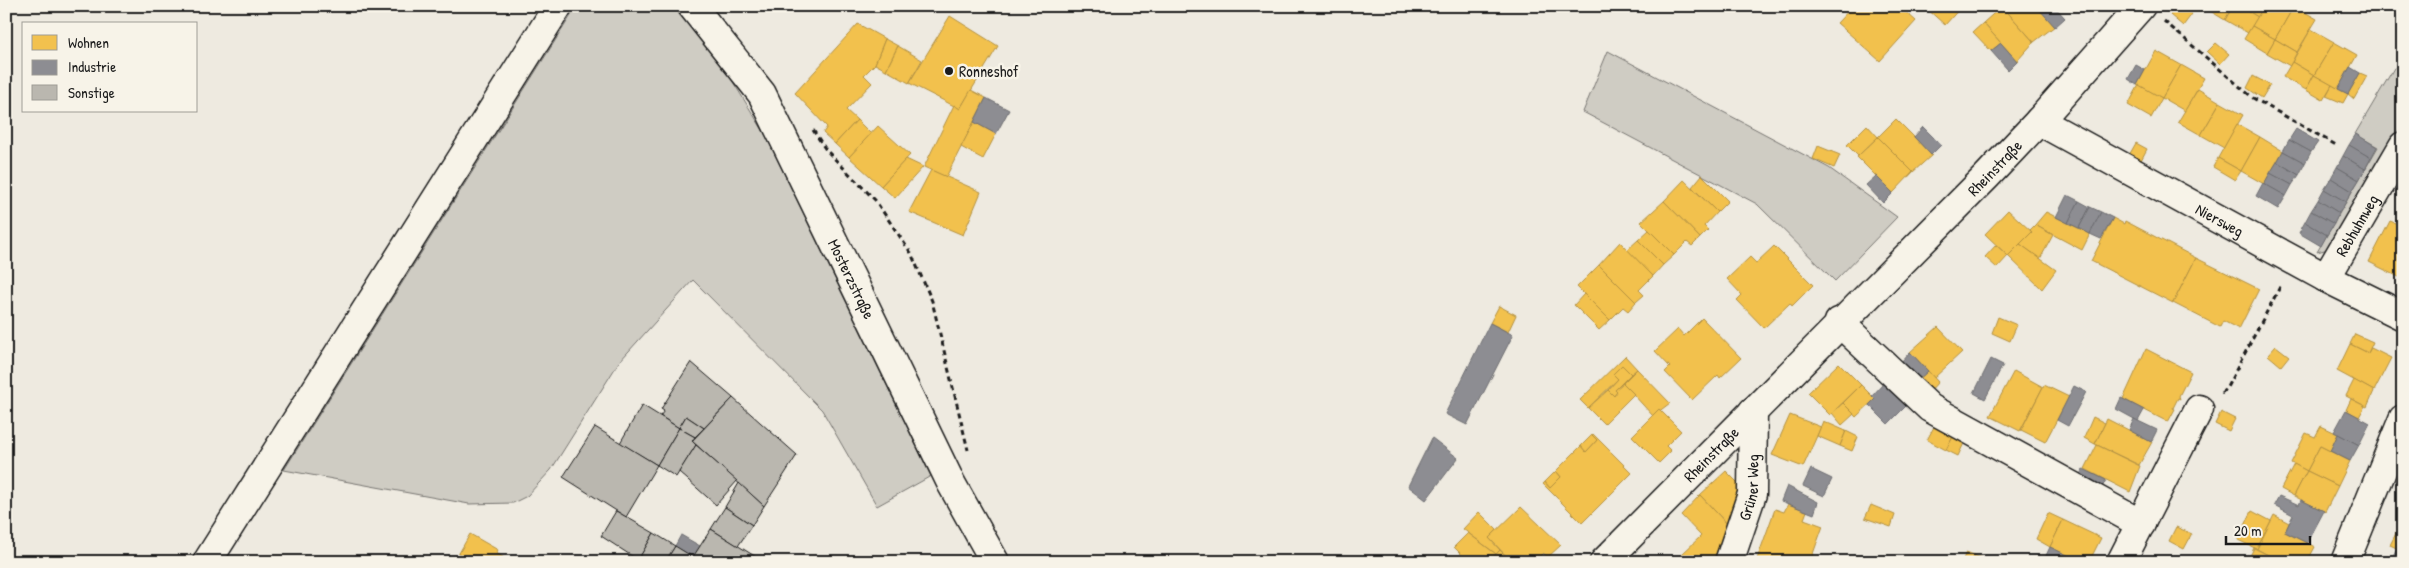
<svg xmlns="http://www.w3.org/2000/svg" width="2409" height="568" font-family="'Patrick Hand',sans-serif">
  <rect width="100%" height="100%" fill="#eeeae0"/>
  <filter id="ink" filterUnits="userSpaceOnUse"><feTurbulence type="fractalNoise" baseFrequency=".02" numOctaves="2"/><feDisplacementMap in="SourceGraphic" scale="10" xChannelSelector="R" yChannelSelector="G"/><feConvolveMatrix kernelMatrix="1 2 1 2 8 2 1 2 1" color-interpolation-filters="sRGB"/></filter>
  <g filter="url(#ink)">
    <!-- green -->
    <g fill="#cfccc3" stroke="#767470">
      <path d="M577 6H678L725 69 764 132 931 476 877 506 822 410 693 280 619 362 551 470 527 496 513 503 469 504 284 470Z"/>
      <path d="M1608 51 1829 168 1897 217 1835 281 1757 204 1583 112Z"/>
      <path d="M2403 66V125L2332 248 2317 252 2378 147 2355 134 2394 68Z"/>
    </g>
    <!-- homes -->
    <g fill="#f2c14e" stroke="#b2903f">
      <path d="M1853 6H1899L1916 21 1880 61 1837 23Z"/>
      <path d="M1928 6H1962L1945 25 1926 8Z"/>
      <path d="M2002 6 2034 42 2017 61 1983 23Z"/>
      <path d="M2002 6H2037L2055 26 2034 42Z"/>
      <path d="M2177 6H2182L2192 14 2183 26 2170 15Z"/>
      <path d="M2202 6H2233L2225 20Z"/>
      <path d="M2233 6H2240L2258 17 2248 33 2225 20Z"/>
      <path d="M2240 6H2264L2258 17Z"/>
      <path d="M2264 6H2294L2275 39 2252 26Z"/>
      <path d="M2294 6 2317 19 2297 52 2275 39Z"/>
      <path d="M950 16 998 46 960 109 909 83Z"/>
      <path d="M1983 23 2001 43 1991 51 1973 32Z"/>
      <path d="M858 24 885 39 875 64 864 75 872 83 846 110 857 120 835 144 823 133 827 127 795 93Z"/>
      <path d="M2252 26 2275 39 2267 53 2244 39Z"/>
      <path d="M2311 29 2334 42 2314 75 2292 62Z"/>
      <path d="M885 39 898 46 886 70 875 64Z"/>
      <path d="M2275 39 2297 52 2290 66 2267 53Z"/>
      <path d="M2334 42 2357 55 2338 89 2314 75Z"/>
      <path d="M2216 43 2229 54 2220 64 2207 52Z"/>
      <path d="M898 46 922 60 909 83 886 70Z"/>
      <path d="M2156 51 2181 65 2162 98 2137 85Z"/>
      <path d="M2292 62 2314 75 2306 90 2283 77Z"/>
      <path d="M2181 65 2204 78 2185 111 2162 98Z"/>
      <path d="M2360 73 2367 76 2354 99 2348 94Z"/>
      <path d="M2314 75 2332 85 2323 100 2306 90Z"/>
      <path d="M2253 76 2270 85 2262 98 2247 88Z"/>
      <path d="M2139 85 2162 98 2151 118 2128 105Z"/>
      <path d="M2332 85 2348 94 2343 103 2326 96Z"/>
      <path d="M2198 89 2220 102 2201 135 2178 122Z"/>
      <path d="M971 90 986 98 946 177 924 167 954 105 960 109Z"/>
      <path d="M2220 102 2243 115 2224 148 2201 135Z"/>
      <path d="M1896 119 1932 155 1913 172 1878 137Z"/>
      <path d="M857 120 871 134 849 157 835 144Z"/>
      <path d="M974 122 996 134 983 159 961 147Z"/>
      <path d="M2237 124 2260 137 2241 171 2218 158Z"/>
      <path d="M1867 125 1878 137 1858 156 1847 145Z"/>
      <path d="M878 126 910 155 881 186 849 157Z"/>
      <path d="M1878 137 1913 172 1893 193 1857 157Z"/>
      <path d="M2260 137 2283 151 2264 184 2241 171Z"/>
      <path d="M2136 143 2147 149 2139 164 2128 157Z"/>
      <path d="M1818 146 1840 155 1834 168 1813 159Z"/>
      <path d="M2218 158 2241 171 2235 180 2213 167Z"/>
      <path d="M906 159 923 167 895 198 881 186Z"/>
      <path d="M931 170 981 192 963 235 909 212Z"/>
      <path d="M1702 175 1728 201 1717 212 1692 187Z"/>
      <path d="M1684 180 1717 212 1704 226 1708 230 1700 238 1664 201Z"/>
      <path d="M1664 201 1700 238 1692 246 1687 242 1674 255 1641 222Z"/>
      <path d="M2008 210 2032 232 2008 256 1985 234Z"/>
      <path d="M2046 212 2090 234 2082 250 2035 225Z"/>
      <path d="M2400 213 2403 214V279L2369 262 2390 221 2395 223Z"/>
      <path d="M2113 218 2124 224 2125 221 2196 258 2173 303 2091 261Z"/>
      <path d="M2035 225 2053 235 2040 259 2020 244 2032 232 2030 230Z"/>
      <path d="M1649 230 1674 255 1663 265 1638 240Z"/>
      <path d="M1638 240 1663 265 1653 276 1627 250Z"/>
      <path d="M1620 242 1653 276 1639 290 1644 295 1636 302 1599 265Z"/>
      <path d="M2020 244 2056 270 2042 289 2008 256Z"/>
      <path d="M1996 245 2008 256 1997 268 1985 257Z"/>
      <path d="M1774 246 1813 285 1792 306 1790 303 1764 328 1737 300 1742 295 1727 279 1750 257 1756 263Z"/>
      <path d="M2196 258 2259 289 2239 329 2223 321 2220 327 2173 303Z"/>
      <path d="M1599 265 1636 302 1628 311 1623 307 1610 320 1577 287Z"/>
      <path d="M1584 294 1610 320 1599 330 1574 305Z"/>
      <path d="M1499 306 1516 315 1508 332 1490 323Z"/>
      <path d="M1998 317 2017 325 2010 341 1992 333Z"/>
      <path d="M1702 318 1741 358 1720 378 1718 375 1692 400 1665 372 1670 367 1655 351 1678 329 1684 336Z"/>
      <path d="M1938 327 1962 352 1934 378 1910 352Z"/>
      <path d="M2355 334 2373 342 2368 353 2350 344Z"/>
      <path d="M2350 344 2368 353 2371 348 2391 358 2374 391 2337 371Z"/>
      <path d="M2276 346 2289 356 2281 366 2268 355Z"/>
      <path d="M2146 349 2191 372 2179 396 2180 399 2178 398 2173 408 2175 409 2168 422 2123 399Z"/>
      <path d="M1625 356 1637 369 1631 374 1622 365 1613 374 1618 379 1588 408 1580 400Z"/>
      <path d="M1839 363 1861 385 1830 415 1808 393Z"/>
      <path d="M1622 365 1631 374 1615 390 1617 392 1614 396 1608 390 1618 379 1613 374Z"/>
      <path d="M1637 369 1670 403 1653 416 1623 383Z"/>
      <path d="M1928 371 1938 382 1929 392 1917 381Z"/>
      <path d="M2014 371 2043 387 2020 431 1990 416Z"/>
      <path d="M2354 380 2374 391 2367 407 2346 396Z"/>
      <path d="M1623 383 1634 394 1604 424 1588 408 1608 390 1614 396 1617 392 1615 390Z"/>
      <path d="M1861 385 1875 399 1856 417 1843 403Z"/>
      <path d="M2044 385 2069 397 2045 442 2021 430Z"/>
      <path d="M2351 399 2365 406 2359 417 2346 410Z"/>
      <path d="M1843 403 1854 414 1842 425 1832 413Z"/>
      <path d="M1659 409 1681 431 1666 446 1671 451 1659 463 1632 436Z"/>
      <path d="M2221 412 2235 419 2229 431 2215 424Z"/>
      <path d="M1790 415 1821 427 1803 467 1772 455Z"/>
      <path d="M2093 417 2105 423 2095 444 2084 438Z"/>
      <path d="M2107 419 2152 442 2139 465 2095 444Z"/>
      <path d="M1823 421 1846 431 1840 446 1817 436Z"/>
      <path d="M1935 425 1954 435 1946 450 1927 440Z"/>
      <path d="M2321 426 2338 434 2330 451 2320 446 2307 471 2291 463 2306 433 2315 437Z"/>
      <path d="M1846 431 1858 437 1852 451 1840 446Z"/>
      <path d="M1593 434 1632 473 1582 523 1543 484 1545 482 1550 488 1561 477 1556 471 1581 446 1586 452 1597 440 1592 435Z"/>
      <path d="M1592 435 1597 440 1586 452 1581 446Z"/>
      <path d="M1954 435 1965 441 1958 456 1946 450Z"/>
      <path d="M2097 445 2140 466 2130 492 2085 469Z"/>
      <path d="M2320 446 2350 461 2338 486 2307 471Z"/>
      <path d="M2294 464 2307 471 2294 496 2281 489Z"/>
      <path d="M1556 471 1561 477 1550 488 1545 482Z"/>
      <path d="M1726 471 1743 488 1727 524 1700 495Z"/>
      <path d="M2307 471 2338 486 2325 512 2294 496Z"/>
      <path d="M1700 495 1727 524 1713 562H1687L1681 555 1701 536 1681 515Z"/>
      <path d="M1788 504 1807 511 1804 519 1823 526 1810 562H1756L1775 509 1784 512Z"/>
      <path d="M1871 505 1895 515 1891 527 1865 518Z"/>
      <path d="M1521 507 1561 545 1548 557 1543 553 1534 562H1512L1489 538Z"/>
      <path d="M2252 511 2271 521 2257 549 2238 540Z"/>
      <path d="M1479 512 1497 530 1489 538 1500 550 1496 554 1463 529Z"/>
      <path d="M2048 513 2063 520 2050 547 2036 539Z"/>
      <path d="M2274 515 2289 523 2285 532 2315 547 2307 562H2281L2257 549Z"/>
      <path d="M2063 520 2101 538 2089 562H2082L2050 547Z"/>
      <path d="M2403 520V551L2390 545Z"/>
      <path d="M2176 527 2192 534 2184 549 2169 541Z"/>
      <path d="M1468 533 1496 554 1489 562H1469L1454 547Z"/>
      <path d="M470 534 498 550 496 553 511 562H454Z"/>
      <path d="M2254 548 2272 557 2269 562H2247Z"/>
      <path d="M1500 550 1512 562H1489Z"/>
      <path d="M1966 552 1984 559 1983 562H1962Z"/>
    </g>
    <!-- industry -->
    <g fill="#8d8d92" stroke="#6b6b6f">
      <path d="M2042 6H2054L2065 18 2055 27 2039 9Z"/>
      <path d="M2001 43 2017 61 2008 70 1991 51Z"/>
      <path d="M2136 65 2145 70 2137 85 2128 79Z"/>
      <path d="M2350 67 2360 73 2348 94 2338 89Z"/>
      <path d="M986 98 1009 110 996 134 974 122Z"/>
      <path d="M1923 127 1941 145 1931 155 1914 137Z"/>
      <path d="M2296 129 2318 142 2311 152 2289 140Z"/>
      <path d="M2356 134 2377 147 2371 158 2349 145Z"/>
      <path d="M2289 140 2311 152 2305 163 2283 151Z"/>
      <path d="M2349 145 2371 158 2365 169 2343 156Z"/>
      <path d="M2283 151 2305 163 2299 175 2277 162Z"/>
      <path d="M2343 156 2365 169 2359 180 2337 167Z"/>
      <path d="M2277 162 2299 175 2292 185 2270 173Z"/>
      <path d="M2337 167 2359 180 2352 191 2331 178Z"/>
      <path d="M2270 173 2292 185 2286 196 2264 184Z"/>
      <path d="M1876 176 1893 193 1883 203 1866 185Z"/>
      <path d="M2331 178 2352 191 2346 202 2324 189Z"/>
      <path d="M2263 183 2286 196 2278 209 2256 196Z"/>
      <path d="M2324 189 2346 202 2339 213 2318 200Z"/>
      <path d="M2067 195 2079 201 2068 223 2056 217Z"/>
      <path d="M2318 200 2339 213 2334 224 2311 211Z"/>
      <path d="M2079 201 2090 207 2079 228 2068 223Z"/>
      <path d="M2090 207 2101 212 2090 234 2079 228Z"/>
      <path d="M2311 211 2334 224 2327 235 2305 222Z"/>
      <path d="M2101 212 2113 218 2101 239 2090 234Z"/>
      <path d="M2305 222 2327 235 2321 246 2299 233Z"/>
      <path d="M1490 323 1513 335 1467 425 1445 414Z"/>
      <path d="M1910 352 1928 371 1917 381 1900 363Z"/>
      <path d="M1991 359 2003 365 1985 399 1974 393Z"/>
      <path d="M1884 383 1906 406 1888 424 1869 405 1875 399 1872 396Z"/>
      <path d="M2074 386 2086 392 2068 426 2057 420Z"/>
      <path d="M2121 398 2144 410 2138 421 2116 409Z"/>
      <path d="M2346 410 2370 423 2359 445 2334 432Z"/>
      <path d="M2134 419 2157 430 2151 442 2129 430Z"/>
      <path d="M2338 434 2359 445 2350 461 2330 451Z"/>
      <path d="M1432 438 1458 458 1426 500 1408 486Z"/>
      <path d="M1811 469 1832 479 1824 496 1803 486Z"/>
      <path d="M2083 469 2106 480 2100 491 2077 480Z"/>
      <path d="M1787 486 1818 502 1814 514 1781 501Z"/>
      <path d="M2279 496 2299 505 2301 500 2324 511 2307 543 2285 532 2293 515 2274 505Z"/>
      <path d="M681 535 700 546 693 557 675 546Z"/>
      <path d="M2050 547 2082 562H2048L2044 560Z"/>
      <path d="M2397 548 2403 551V562H2390Z"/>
    </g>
    <!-- building -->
    <g fill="#bab7af" stroke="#1c1c1c">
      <path d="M691 362 733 398 704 428 686 416 679 428 660 416 664 411 661 409Z"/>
      <path d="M733 398 797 455 764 506 692 441Z"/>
      <path d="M642 405 679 428 657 465 620 443Z"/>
      <path d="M686 416 704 428 695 437 679 428Z"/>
      <path d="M595 427 657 465 626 517 563 477Z"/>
      <path d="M679 428 695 437 692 441 696 445 676 477 657 465Z"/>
      <path d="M696 445 737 481 716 505 679 472Z"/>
      <path d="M739 483 764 506 752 525 725 507Z"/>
      <path d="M725 507 752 525 738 546 711 529Z"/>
      <path d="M616 511 654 533 638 560 601 536Z"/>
      <path d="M711 529 761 560 759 562H665L675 546 693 557Z"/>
      <path d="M654 533 675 546 665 562H641L638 560Z"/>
    </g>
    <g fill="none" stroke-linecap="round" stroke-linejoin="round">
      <defs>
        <g id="street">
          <path id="s1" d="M2039 121 2326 278 2403 316"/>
          <path id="s2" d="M2326 278 2403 146"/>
          <path d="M1839 322 1930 408 2141 524"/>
          <path d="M207 562 558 6"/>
          <path id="s3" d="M1729 562 1752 494 1753 411"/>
          <path d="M2121 562 2199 409"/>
          <path d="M2345 562 2403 419"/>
        </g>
        <g id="secondary">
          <path id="s4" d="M692 6 762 94 951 483 995 562"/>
          <path id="s5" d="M1604 562 1987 176 2039 121 2141 6"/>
        </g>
      </defs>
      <!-- street casing -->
      <use href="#street" stroke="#1c1c1c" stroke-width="31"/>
      <!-- secondary casing -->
      <use href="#secondary" stroke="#1c1c1c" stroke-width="31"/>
      <!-- path -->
      <g stroke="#1c1c1c" stroke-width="3" stroke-dasharray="5 4" stroke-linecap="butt">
        <path d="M2164 21 2253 98 2336 145"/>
        <path d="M813 130 826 150 875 200 911 253 932 301 968 450"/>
        <path d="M2221 393 2226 389 2281 285"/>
      </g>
      <!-- street -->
      <use href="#street" stroke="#f7f3e8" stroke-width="28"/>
      <!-- secondary -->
      <use href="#secondary" stroke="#f7f3e8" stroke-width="28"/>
    </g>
  </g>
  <!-- markers -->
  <circle fill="#1c1c1c" stroke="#f7f3e8" stroke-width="2" cx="949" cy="71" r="5"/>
  <g text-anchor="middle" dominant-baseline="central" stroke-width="5" stroke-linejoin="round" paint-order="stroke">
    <!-- poi labels -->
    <g font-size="16" fill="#1c1c1c" stroke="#f7f3e8" text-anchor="start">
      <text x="959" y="71">Ronneshof</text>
    </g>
    <!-- street labels -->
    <g font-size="16" fill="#1c1c1c" stroke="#f7f3e8">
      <text stroke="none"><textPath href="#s5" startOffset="555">Rheinstraße</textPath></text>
      <text stroke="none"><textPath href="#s1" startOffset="206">Niersweg</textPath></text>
      <text stroke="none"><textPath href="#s2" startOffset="61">Rebhuhnweg</textPath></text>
      <text stroke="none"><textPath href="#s4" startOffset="318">Mosterzstraße</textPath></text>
      <text stroke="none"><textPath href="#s5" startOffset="152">Rheinstraße</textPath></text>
      <text stroke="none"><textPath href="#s3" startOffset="78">Grüner Weg</textPath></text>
    </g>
  </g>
  <!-- margin -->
  <rect width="2409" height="568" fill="none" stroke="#f7f3e8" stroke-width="25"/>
  <rect x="12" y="12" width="2384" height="543" fill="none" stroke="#1c1c1c" stroke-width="2" filter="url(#ink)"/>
  <!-- legend -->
  <rect x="22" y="22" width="175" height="90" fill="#f7f3e8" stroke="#9f9d96"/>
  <rect x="32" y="35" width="25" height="15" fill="#f2c14e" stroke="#9f9d96"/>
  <text x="68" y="48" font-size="15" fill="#1c1c1c">Wohnen</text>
  <rect x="32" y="60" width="25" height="15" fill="#8d8d92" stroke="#9f9d96"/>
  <text x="68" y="72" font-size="15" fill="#1c1c1c">Industrie</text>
  <rect x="32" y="85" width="25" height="15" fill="#bab7af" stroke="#9f9d96"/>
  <text x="68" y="98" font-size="15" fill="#1c1c1c">Sonstige</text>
  <!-- scale -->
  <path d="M2226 536v8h84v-8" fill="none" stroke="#1c1c1c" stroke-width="2.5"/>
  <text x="2234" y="536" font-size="15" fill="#1c1c1c" stroke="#f7f3e8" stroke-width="4" paint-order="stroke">20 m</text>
</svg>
